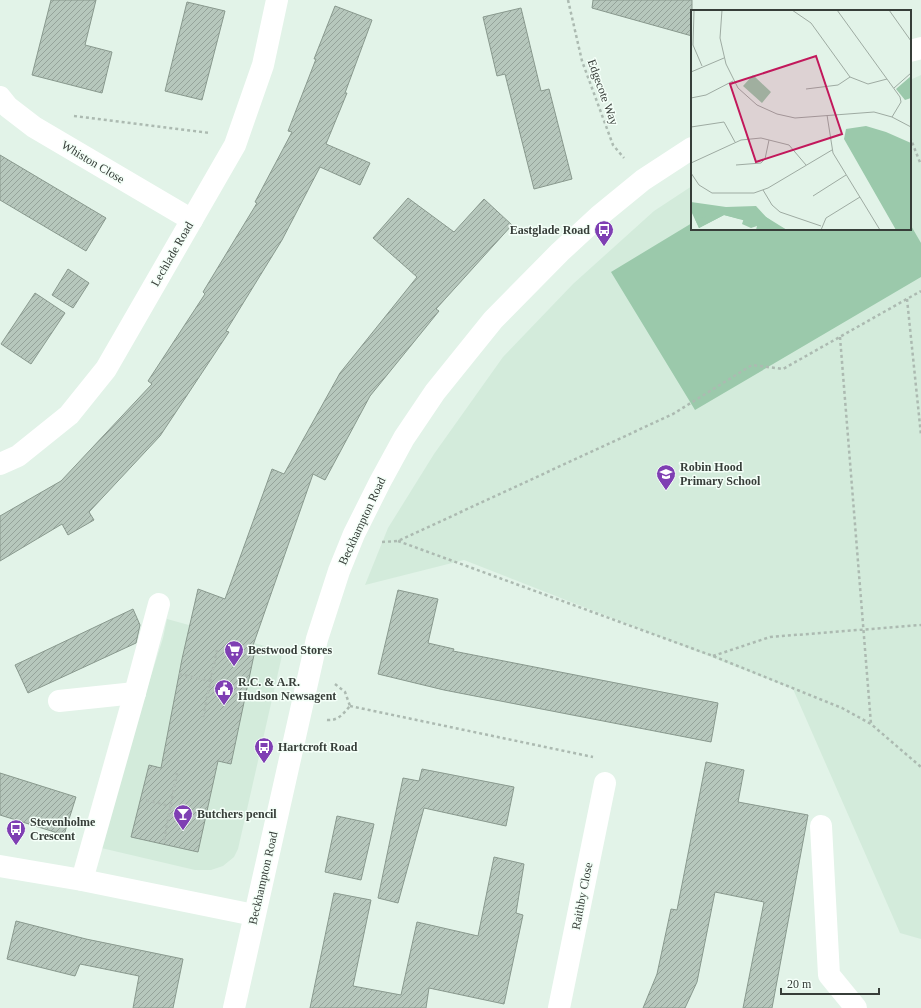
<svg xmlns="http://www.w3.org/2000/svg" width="921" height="1008" font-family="'Times New Roman',serif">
  <defs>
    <pattern id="building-hatch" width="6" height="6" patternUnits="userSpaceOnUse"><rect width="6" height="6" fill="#b6c7bc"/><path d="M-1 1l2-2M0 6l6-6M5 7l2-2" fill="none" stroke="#95a39a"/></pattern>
  </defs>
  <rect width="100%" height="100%" fill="#e2f3e8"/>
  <!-- built -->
  <g fill="#d3ebdb">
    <path d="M921 75V939L900 933 793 689 464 560 365 585 388 528 434 454 503 357 573 284 654 211 692 186V229H910V80Z"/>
    <path d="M167 619 283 651 238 849 234 857 223 866 211 870H195L97 847 163 638Z"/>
  </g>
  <!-- grass -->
  <path fill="#9bc9ab" d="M692 223V229H910V224L921 243V277L695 410 611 272Z"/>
  <!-- building -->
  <g fill="url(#building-hatch)" stroke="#89998e">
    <path d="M51 0H96L85 45 112 52 102 93 32 75Z"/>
    <path d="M593 0H692V36L592 8Z"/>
    <path d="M187 2 225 11 202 100 165 91Z"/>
    <path d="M335 6 372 20 345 93H347L326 144 370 163 360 185 320 167 282 240 226 331 229 332 160 436 89 512 94 520 68 535 62 524 0 561V516L61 481 152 384 148 381 205 294 203 292 257 203 255 202 292 132 288 131 316 59H314Z"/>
    <path d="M521 8 541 91 549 89 572 179 534 189 505 74 497 76 483 17Z"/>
    <path d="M0 155 106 218 86 251 0 200Z"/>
    <path d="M408 198 454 232 484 199 512 225 436 309 439 311 370 396 325 480 313 474 250 654 254 655 231 764 218 761 198 852 131 837 149 765 161 768 182 659 198 589 225 599 272 469 284 474 340 373 417 277 373 238Z"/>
    <path d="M68 269 89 283 73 308 52 295Z"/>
    <path d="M35 293 65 313 31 364 1 344Z"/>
    <path d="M398 590 438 599 428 643 454 649 453 651 718 703 711 742 444 690 378 674Z"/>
    <path d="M133 609 140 625 136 643 28 693 15 665Z"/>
    <path d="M706 762 744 770 738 802 808 815 772 1008H743L764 902 715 892 697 982 685 1008H643L657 974 671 909 677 910Z"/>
    <path d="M422 769 514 787 506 826 424 808 398 903 378 898 403 778 419 781Z"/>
    <path d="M0 773 76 797 64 835 0 815Z"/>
    <path d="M337 816 374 824 361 880 325 872Z"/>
    <path d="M494 857 524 864 516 913 523 915 504 1004 429 988 426 1008H310L334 893 371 900 353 986 401 995 417 922 478 936Z"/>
    <path d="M16 921 86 939 183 959 173 1008H133L139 976 80 964 75 976 7 959Z"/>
  </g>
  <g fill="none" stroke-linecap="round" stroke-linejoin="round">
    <!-- path -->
    <g stroke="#acbab1" stroke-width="2.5" stroke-dasharray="3 3" stroke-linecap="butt">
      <path d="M568 0 582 61 613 145 624 158"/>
      <path d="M74 116 210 133"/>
      <path d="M910 137 921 165"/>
      <path d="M907 299 921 435"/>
      <path d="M840 337 871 724"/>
      <path d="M398 541 713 656 842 708 871 724 921 767"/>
      <path d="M382 542 398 541 673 414 752 365 783 369 921 291"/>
      <path d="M713 656 770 637 921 625"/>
      <path d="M179 674 211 681"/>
      <path d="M335 684 345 692 350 706"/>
      <path d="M350 706 593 757"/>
      <path d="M203 717 217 650"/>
      <path d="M327 720C338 721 343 714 350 706"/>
      <path d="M146 800 170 806"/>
      <path d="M164 840 177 773"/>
    </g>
    <!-- minor -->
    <g stroke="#fff" stroke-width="22">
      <path d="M910 51 921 48"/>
      <path d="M0 97 8 107 34 127 192 220"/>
      <path d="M0 464 18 456 69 415 106 369 235 145 263 65 277 0"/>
      <path d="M59 701 135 693"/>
      <path d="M821 826 829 975 856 1008"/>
      <path d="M0 866 82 880 254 915"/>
      <path d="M82 880 135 693 159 604"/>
      <path d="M234 1008 317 639 339 571 354 534 380 482 404 438 435 392 493 320 560 252 599 216 643 180 692 148"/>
      <path d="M559 1008 605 783"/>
    </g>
  </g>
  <!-- icons -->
  <defs>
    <symbol id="bus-pin" viewBox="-11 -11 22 30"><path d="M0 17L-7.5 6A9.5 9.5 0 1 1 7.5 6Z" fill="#7f3fb3" stroke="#f4fff8"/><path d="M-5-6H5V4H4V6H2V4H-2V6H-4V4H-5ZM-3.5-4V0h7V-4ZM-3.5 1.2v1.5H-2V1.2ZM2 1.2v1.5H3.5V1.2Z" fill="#fff"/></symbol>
    <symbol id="school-pin" viewBox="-11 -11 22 30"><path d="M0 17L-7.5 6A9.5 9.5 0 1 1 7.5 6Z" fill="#7f3fb3" stroke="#f4fff8"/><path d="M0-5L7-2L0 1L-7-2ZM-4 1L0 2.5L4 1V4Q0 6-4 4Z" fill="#fff"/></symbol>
    <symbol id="supermarket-pin" viewBox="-11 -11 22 30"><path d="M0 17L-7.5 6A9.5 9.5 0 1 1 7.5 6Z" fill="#7f3fb3" stroke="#f4fff8"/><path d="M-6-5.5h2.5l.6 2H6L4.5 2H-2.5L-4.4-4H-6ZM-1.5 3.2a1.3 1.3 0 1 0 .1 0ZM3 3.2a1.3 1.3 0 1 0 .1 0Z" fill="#fff"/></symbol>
    <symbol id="civic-pin" viewBox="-11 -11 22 30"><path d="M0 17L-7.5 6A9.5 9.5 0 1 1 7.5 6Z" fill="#7f3fb3" stroke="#f4fff8"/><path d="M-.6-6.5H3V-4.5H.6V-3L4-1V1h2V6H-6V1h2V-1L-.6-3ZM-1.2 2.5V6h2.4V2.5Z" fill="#fff"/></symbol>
    <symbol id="bar-pin" viewBox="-11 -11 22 30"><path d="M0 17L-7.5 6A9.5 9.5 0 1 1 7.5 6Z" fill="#7f3fb3" stroke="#f4fff8"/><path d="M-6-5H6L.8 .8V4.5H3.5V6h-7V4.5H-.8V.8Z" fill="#fff"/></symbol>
  </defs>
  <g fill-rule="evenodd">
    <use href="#bus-pin" x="593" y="219" width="22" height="30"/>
    <use href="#school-pin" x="655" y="463" width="22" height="30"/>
    <use href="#supermarket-pin" x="223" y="639" width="22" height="30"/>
    <use href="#civic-pin" x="213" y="678" width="22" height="30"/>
    <use href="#bus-pin" x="253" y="736" width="22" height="30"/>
    <use href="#bar-pin" x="172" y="803" width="22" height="30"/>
    <use href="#bus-pin" x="5" y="818" width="22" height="30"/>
  </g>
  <g text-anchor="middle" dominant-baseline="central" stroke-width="3" stroke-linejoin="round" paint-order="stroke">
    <!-- street labels -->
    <g font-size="12" fill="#373e39" stroke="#f4fff8">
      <text transform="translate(603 92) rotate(70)">Edgecote Way</text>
      <text transform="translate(93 162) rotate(31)">Whiston Close</text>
      <text transform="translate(172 254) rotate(-60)">Lechlade Road</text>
      <text transform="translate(362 521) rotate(-65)">Beckhampton Road</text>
      <text transform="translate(263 878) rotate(-77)">Beckhampton Road</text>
      <text transform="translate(582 896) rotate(-79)">Raithby Close</text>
    </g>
    <!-- poi labels -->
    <g font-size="12" font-weight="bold" fill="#373e39" stroke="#f4fff8" text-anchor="start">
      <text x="590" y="230" text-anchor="end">Eastglade Road</text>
      <text x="680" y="467">Robin Hood<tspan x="680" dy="14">Primary School</tspan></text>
      <text x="248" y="650">Bestwood Stores</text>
      <text x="238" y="682">R.C. &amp; A.R.<tspan x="238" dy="14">Hudson Newsagent</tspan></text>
      <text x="278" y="747">Hartcroft Road</text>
      <text x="197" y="814">Butchers pencil</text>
      <text x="30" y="822">Stevenholme<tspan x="30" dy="14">Crescent</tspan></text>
    </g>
  </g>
  <!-- overview -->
  <g transform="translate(691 10)">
    <rect width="220" height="220" fill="#e2f3e8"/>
    <path d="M62 65 80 82 71 93 52 76ZM0 192 35 197 65 196 75 207 96 220H65L66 216 55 211 33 205 8 218 0 201Z" fill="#9bc9ab"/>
    <path d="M38 202 49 209 33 205 8 218 4 209ZM71 204 87 216 96 220H76L81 216 80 214 72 217 67 214 66 220V216L60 218 51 214 53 208H66Z" fill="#9bc9ab"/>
    <path d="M220 66V88L214 90 205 79ZM175 116 195 122 220 133V220H205L153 129 155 119Z" fill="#9bc9ab"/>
    <path fill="none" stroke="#9eaba2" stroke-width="1" d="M31 0 29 28 35 54 47 78 66 95 86 104 104 108 183 102 201 107 220 117M101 0 120 13 159 67 177 74 196 69M146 0 209 87 210 92 201 107M198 0 220 31M3 1 2 35 11 56M0 62 33 48M203 78 220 63M115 79 147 75 159 67M0 88 15 85 42 71M136 105 142 143 189 220M0 117 33 112 44 132M0 153 50 130 70 128 98 135 115 155M45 155 70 153 74 149 78 130M0 163 8 175 21 183H63L77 178 141 140M72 180 81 195 89 202 130 216M122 186 155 165M130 220 135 208 169 187"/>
    <path fill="#c2185b" fill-opacity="0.15" stroke="#c2185b" stroke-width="2" d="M125 46 151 124 65 152 39 74Z"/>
    <rect width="220" height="220" fill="none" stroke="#373e39" stroke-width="2"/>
  </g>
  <!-- scale -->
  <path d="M781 988v6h98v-6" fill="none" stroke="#373e39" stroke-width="2"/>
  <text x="787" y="988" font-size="12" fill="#373e39" stroke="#f4fff8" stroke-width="3" paint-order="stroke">20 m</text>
</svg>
